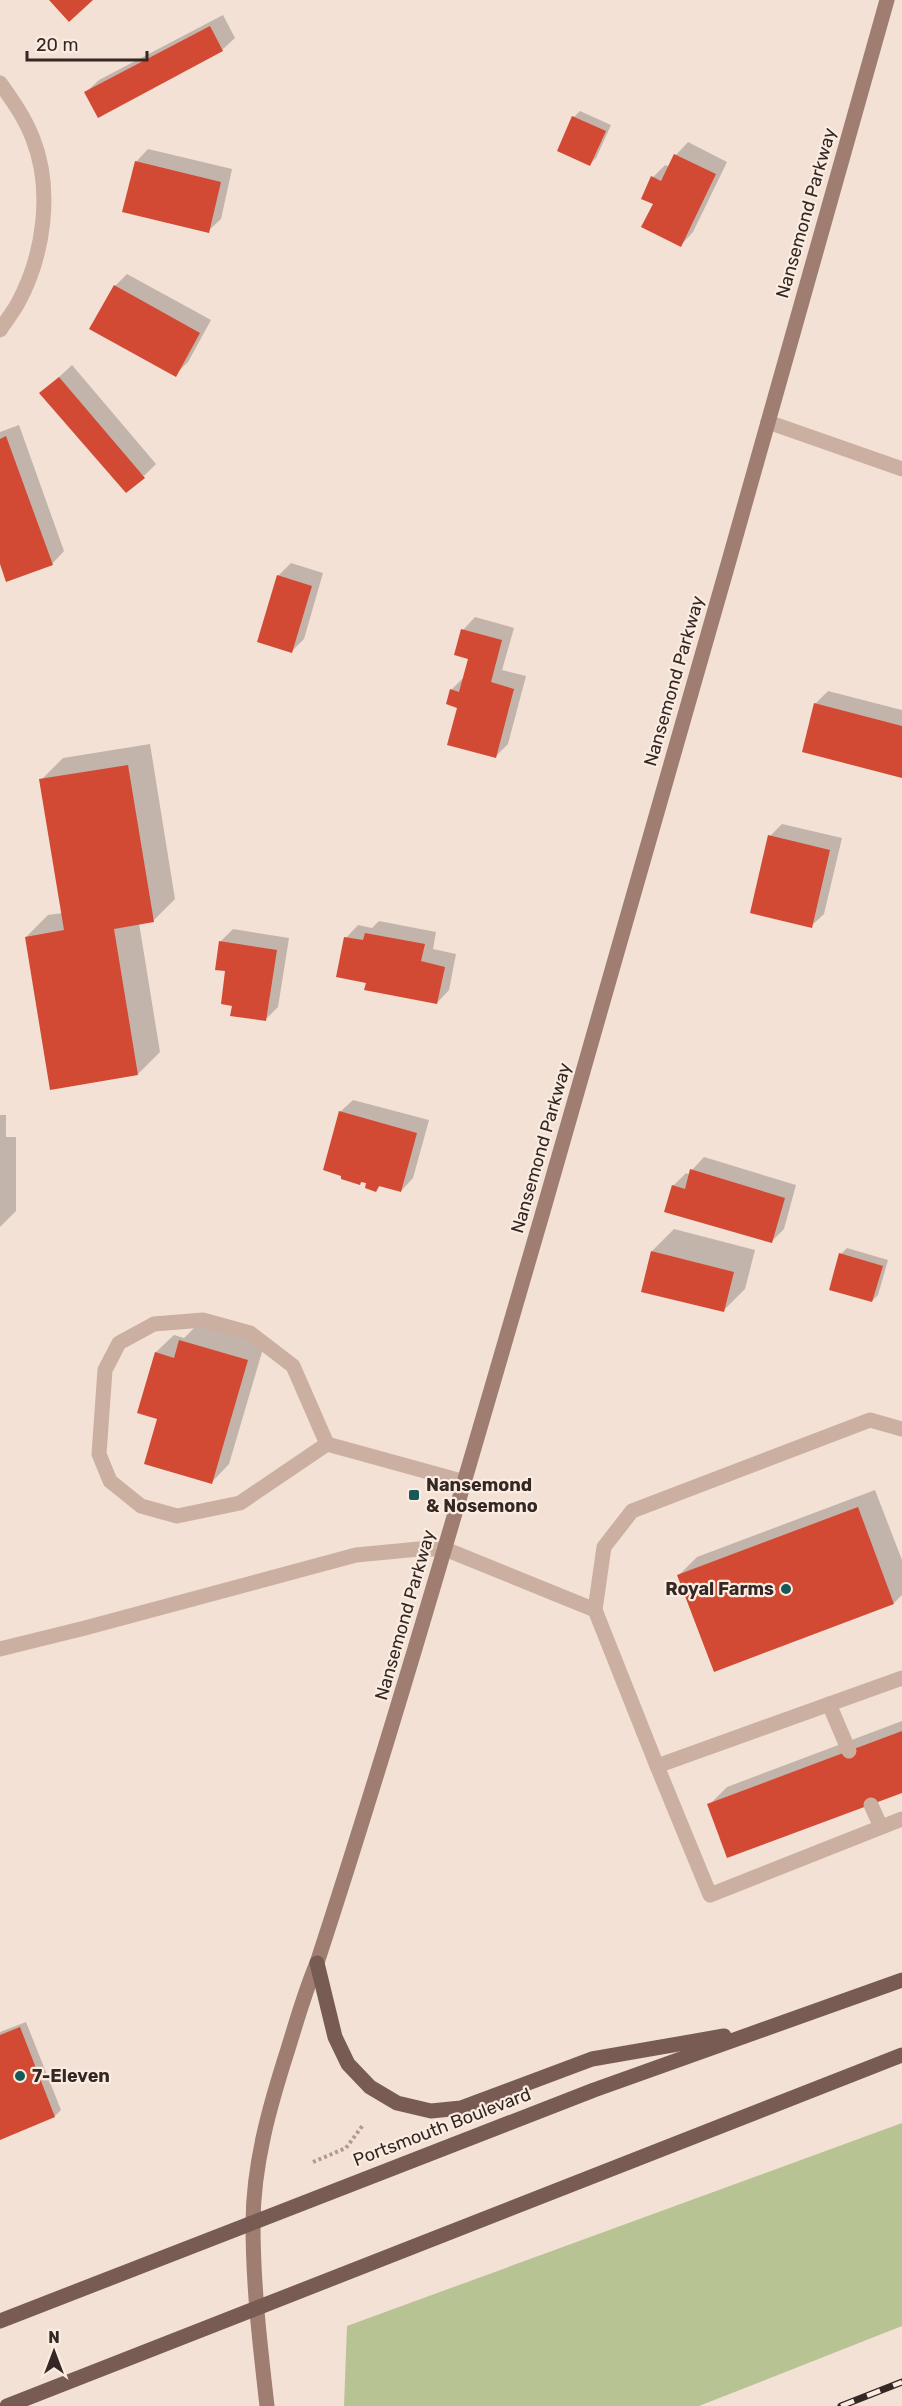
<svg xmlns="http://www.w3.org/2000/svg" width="902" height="2406" font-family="Rubik,sans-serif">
  <rect width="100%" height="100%" fill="#f3e1d5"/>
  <!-- green -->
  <path fill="#b8c394" d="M902 2123V2326L699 2406H344L347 2326Z"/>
  <!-- shadow -->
  <g fill="#0003">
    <path d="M223 15 235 38 222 50 86 92 99 80Z"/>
    <path d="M580 111 611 125 596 158 590 164 559 150 574 117Z"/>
    <path d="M688 142 727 162 693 232 681 245 653 177 665 165 670 167 676 155Z"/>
    <path d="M148 149 232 169 221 219 208 231 136 162Z"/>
    <path d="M127 274 211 320 188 362 175 375 115 286Z"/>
    <path d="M72 365 156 464 144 476 42 393Z"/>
    <path d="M19 425 64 551 52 564 0 560V432Z"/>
    <path d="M291 563 323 573 304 639 292 651 278 576Z"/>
    <path d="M475 617 514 628 502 670 526 676 508 744 495 757 458 707 451 690 464 677 470 658 463 630Z"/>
    <path d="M828 691 902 710V777L803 751 816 703Z"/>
    <path d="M150 744 175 899 153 921 139 923 160 1052 138 1074 26 937 48 915 63 913 41 780 63 758Z"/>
    <path d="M782 824 842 838 824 914 811 926 770 836Z"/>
    <path d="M379 921 436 932 433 949 456 954 449 990 437 1003 346 938 358 925 372 928Z"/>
    <path d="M233 929 289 938 278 1007 266 1019 234 1005 221 941Z"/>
    <path d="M353 1100 429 1120 413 1178 401 1191 381 1185 376 1190 368 1182 363 1181 360 1183 340 1112Z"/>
    <path d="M0 1115H6V1137H16V1211L0 1227Z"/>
    <path d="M704 1157 796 1185 784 1229 771 1242 673 1186 686 1173 690 1175 692 1170Z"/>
    <path d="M674 1229 755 1250 745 1289 723 1311 652 1251Z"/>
    <path d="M847 1248 888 1260 878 1295 872 1301 841 1254Z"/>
    <path d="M199 1323 265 1342 229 1464 212 1482 159 1418 139 1412 156 1352 174 1335 184 1338Z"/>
    <path d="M875 1490 902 1560V1595L894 1603 679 1575 697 1557Z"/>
    <path d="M902 1721V1791L709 1805 727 1787Z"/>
    <path d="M26 2022 61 2110 55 2116 0 2138V2032Z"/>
  </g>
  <!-- building -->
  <g fill="#d24a34">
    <path d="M49 0H93L69 22Z"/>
    <path d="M210 26 223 51 98 118 84 92Z"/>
    <path d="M572 116 606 131 590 166 557 151Z"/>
    <path d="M674 154 716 174 681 247 641 227 653 204 641 199 651 176 661 181Z"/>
    <path d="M135 161 221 182 209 233 122 212Z"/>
    <path d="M114 285 200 333 176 377 89 329Z"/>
    <path d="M59 377 145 478 126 493 39 393Z"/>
    <path d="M6 436 53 565 6 582 0 564V439Z"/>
    <path d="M277 575 312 586 292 653 257 642Z"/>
    <path d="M461 629 502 640 491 682 514 689 496 758 447 745 457 708 446 704 450 689 459 692 468 659 454 655Z"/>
    <path d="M814 703 902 726V778L802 752Z"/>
    <path d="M128 765 154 922 114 929 138 1075 50 1090 25 937 64 930 39 779Z"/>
    <path d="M768 835 830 850 812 928 750 913Z"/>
    <path d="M365 933 425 944 421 961 445 967 437 1004 364 990 366 983 336 977 344 937 363 940Z"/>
    <path d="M219 941 277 950 266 1021 230 1016 232 1006 221 1004 225 971 215 970Z"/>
    <path d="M339 1111 417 1133 401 1192 379 1186 376 1192 365 1188 366 1183 361 1182 360 1185 341 1179V1176L323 1170Z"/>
    <path d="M690 1169 785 1198 772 1243 664 1212 672 1185 685 1189Z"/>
    <path d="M651 1251 734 1272 724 1312 641 1292Z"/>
    <path d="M839 1253 883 1266 872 1302 829 1290Z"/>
    <path d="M179 1340 248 1360 212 1484 144 1464 157 1419 137 1413 155 1352 174 1358Z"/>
    <path d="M858 1507 894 1604 714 1672 677 1575Z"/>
    <path d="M902 1731V1793L727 1858 707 1804Z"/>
    <path d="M20 2027 55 2117 0 2140V2035Z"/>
  </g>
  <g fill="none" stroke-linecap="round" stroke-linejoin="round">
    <!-- path -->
    <path stroke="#b7998a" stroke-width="4" stroke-dasharray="3 3" stroke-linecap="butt" d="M313 2162 346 2148 363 2125"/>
    <!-- service -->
    <g stroke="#cbafa0" stroke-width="15">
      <path d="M768 422 902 469"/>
      <path d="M327 1444 293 1366 250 1333 203 1320 154 1324 119 1343 105 1370 99 1454 110 1481 141 1506 177 1516 240 1503 327 1444 465 1482"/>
      <path d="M595 1610 657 1766 902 1678"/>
      <path d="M0 1649 85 1628 356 1555 419 1549H445L595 1610 604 1547 632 1511 870 1420 902 1429"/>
      <path d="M829 1704 849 1751"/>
      <path d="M657 1766 710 1895 902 1819"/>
      <path d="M871 1805 881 1827"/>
    </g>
    <!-- minor -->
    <path stroke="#cbafa0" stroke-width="15" d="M0 83C13 101 25 118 33 139 53 190 44 255 18 303 13 312 6 321 0 330"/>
    <!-- secondary -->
    <path stroke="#9f7d71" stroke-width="15" d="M267 2406C260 2345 253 2285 253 2224 253 2164 270 2105 288 2049 297 2020 305 1991 317 1963 398 1715 469 1465 542 1215 659 811 773 405 887 0"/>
    <!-- primary -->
    <g stroke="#785c53" stroke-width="15">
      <path d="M317 1963 335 2037 348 2064 370 2087 397 2103 431 2111 461 2108 592 2059 724 2036"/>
      <path d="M0 2321 594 2090 902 1980"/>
      <path d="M7 2406 902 2055"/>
    </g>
    <defs>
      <path id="rail" d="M841 2406 902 2382"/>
    </defs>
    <!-- rail casing -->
    <use href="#rail" stroke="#342724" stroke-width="7"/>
    <!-- rail -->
    <use href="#rail" stroke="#faece1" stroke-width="4.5" stroke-dasharray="14" stroke-linecap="butt"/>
  </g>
  <!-- markers -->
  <g fill="#165957" stroke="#faece1" stroke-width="2">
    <rect x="408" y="1489" width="12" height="12" rx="3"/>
    <circle cx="786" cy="1589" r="6"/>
    <circle cx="20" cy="2076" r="6"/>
  </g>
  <g text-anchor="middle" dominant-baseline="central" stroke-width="4.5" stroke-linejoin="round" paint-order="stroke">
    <!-- street labels -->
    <g font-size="18" fill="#342724" stroke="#faece1">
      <text transform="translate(806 213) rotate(-74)">Nansemond Parkway</text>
      <text transform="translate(674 681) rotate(-74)">Nansemond Parkway</text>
      <text transform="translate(541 1148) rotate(-74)">Nansemond Parkway</text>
      <text transform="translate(405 1615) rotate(-74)">Nansemond Parkway</text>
      <text transform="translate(442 2127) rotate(-21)">Portsmouth Boulevard</text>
    </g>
    <!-- poi labels -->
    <g font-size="18" font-weight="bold" fill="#342724" stroke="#faece1" text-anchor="start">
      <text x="426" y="1485">Nansemond<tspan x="426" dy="21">&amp; Nosemono</tspan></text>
      <text x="774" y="1589" text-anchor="end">Royal Farms</text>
      <text x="32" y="2076">7-Eleven</text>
    </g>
  </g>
  <!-- north arrow -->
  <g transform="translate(54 2352)" stroke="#faece1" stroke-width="4.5" paint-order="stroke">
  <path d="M0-4.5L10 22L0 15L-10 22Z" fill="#342724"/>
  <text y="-9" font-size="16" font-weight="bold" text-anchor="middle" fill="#342724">N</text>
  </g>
  <!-- scale -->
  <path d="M27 51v9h120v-9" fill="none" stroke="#342724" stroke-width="3"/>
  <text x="36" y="51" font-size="18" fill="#342724" stroke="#faece1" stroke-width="4.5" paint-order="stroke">20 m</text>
</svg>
